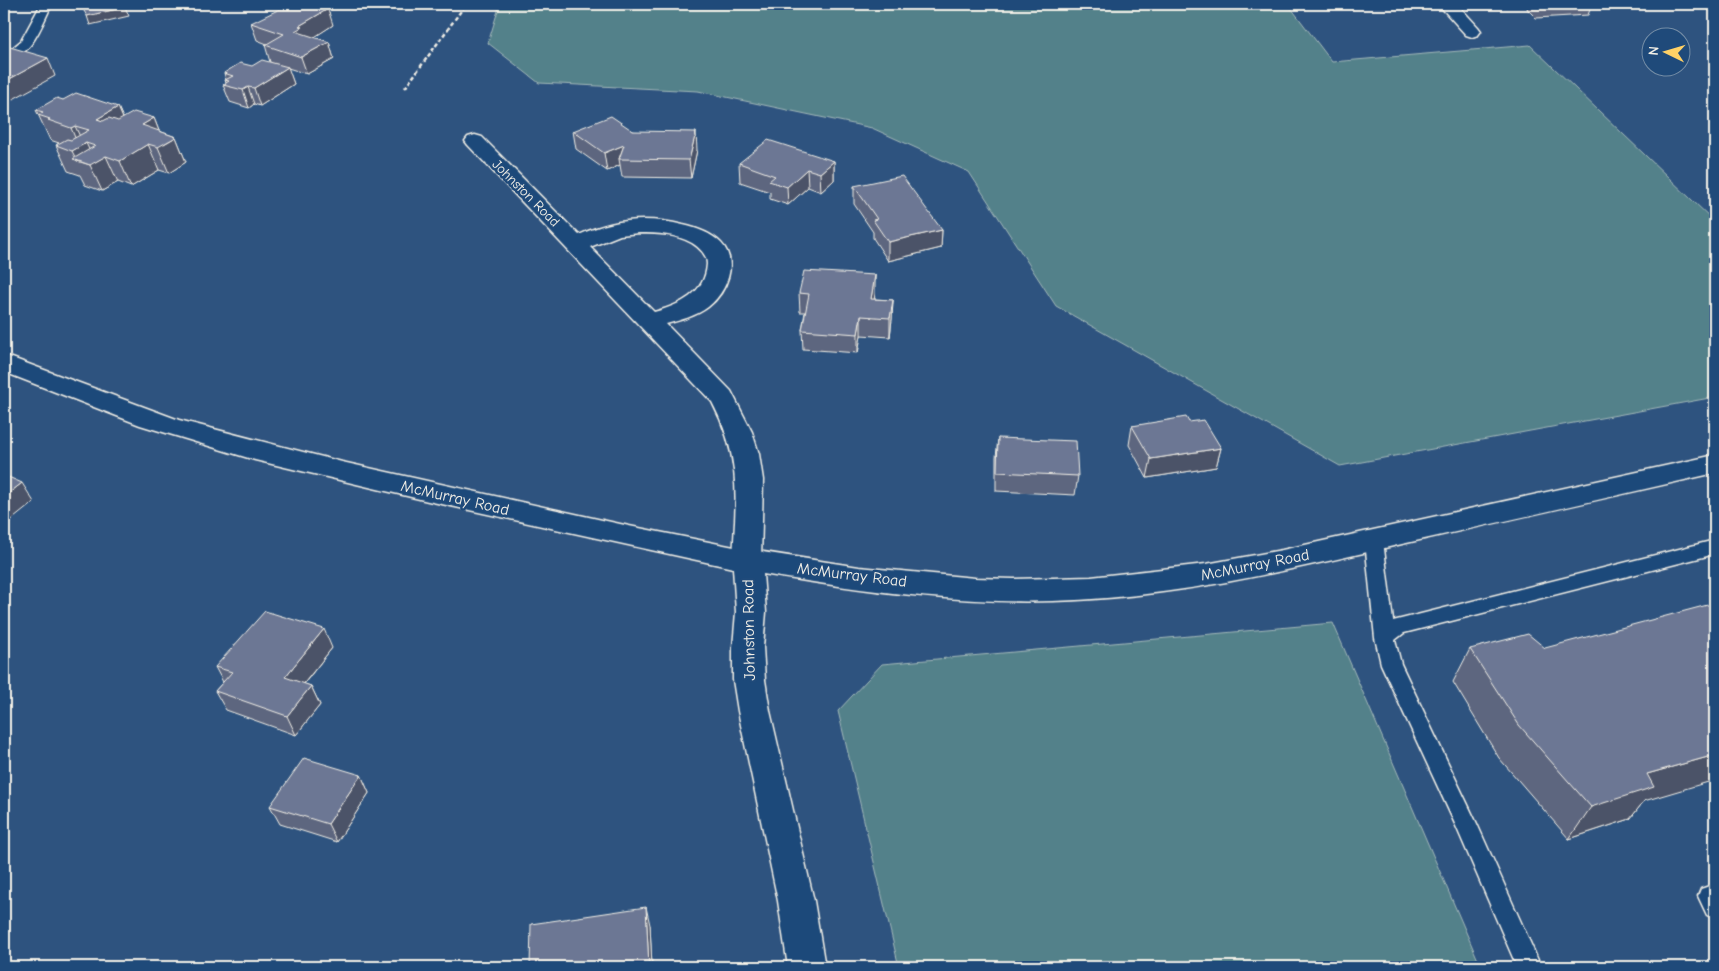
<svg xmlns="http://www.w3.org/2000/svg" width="1719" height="971" font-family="'Comic Neue',sans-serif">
  <rect width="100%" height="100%" fill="#2e537f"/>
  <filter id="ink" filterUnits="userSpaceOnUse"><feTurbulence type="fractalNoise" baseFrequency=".02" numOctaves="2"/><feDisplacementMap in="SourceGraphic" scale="10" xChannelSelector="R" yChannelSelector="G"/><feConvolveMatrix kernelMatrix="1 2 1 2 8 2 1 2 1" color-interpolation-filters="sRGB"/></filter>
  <g filter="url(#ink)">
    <!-- green -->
    <g fill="#53818a" stroke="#a4b9b9">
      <path d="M500 4H1288L1332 62 1530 45 1715 222V397L1340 466 1056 306 969 172 872 128 698 91 539 83 488 43Z"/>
      <path d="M1333 623 1481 967H899L838 711 882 664Z"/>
    </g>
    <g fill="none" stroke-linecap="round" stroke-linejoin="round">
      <defs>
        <g id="lane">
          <path d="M41 4H52C41 27 31 57 4 63V55L21 41Z"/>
          <path d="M1374 534 1380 536 1383 541 1393 621 1715 540V554L1404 633 1395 640 1401 664 1478 826 1541 967H1517L1456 826 1381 664 1375 638 1365 541 1368 536Z"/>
          <path d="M1715 884V919L1707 915 1698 896 1701 889Z"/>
        </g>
        <g id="street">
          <path d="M1438 4H1457L1478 27 1481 31 1478 35 1472 37 1466 35Z"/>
          <path d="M475 135 482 137 579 235C613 219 647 216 683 225 697 228 711 233 721 243 739 262 727 292 708 307 696 316 681 320 666 324L731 391 752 432 759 454 763 480 761 560 757 568 747 571 737 568 733 560C736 498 742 459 712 402L468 145 465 141 468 137ZM639 233C658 233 676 234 692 243 700 248 707 255 707 264 705 294 680 305 654 312L590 247 620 235Z"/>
        </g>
        <path id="secondary" d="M4 355 179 420 342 462 629 526 744 549 859 567 975 578 1014 579 1091 577 1206 564 1282 550 1715 455V473C1611 497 1507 521 1402 544 1287 571 1172 598 1053 601 955 604 858 590 763 574L766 612 763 647 765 680 770 711 814 901 825 967H788L778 901 738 711 733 680V647L736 612 733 568 428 501 255 460 140 425 4 372Z"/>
      </defs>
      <!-- lane casing -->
      <use href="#lane" stroke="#f4f1e8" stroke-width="3"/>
      <!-- street casing -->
      <use href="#street" stroke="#f4f1e8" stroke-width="3"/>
      <!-- secondary casing -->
      <use href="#secondary" stroke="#f4f1e8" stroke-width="3"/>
      <!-- path -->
      <path stroke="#f4f1e8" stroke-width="2.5" stroke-dasharray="4 2.5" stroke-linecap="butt" d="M405 88 466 4"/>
      <!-- lane -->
      <use href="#lane" fill="#1f4a7a" fill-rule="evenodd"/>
      <!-- street -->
      <use href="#street" fill="#1f4a7a" fill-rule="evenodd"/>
      <!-- secondary -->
      <use href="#secondary" fill="#1f4a7a" fill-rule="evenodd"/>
    </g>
    <!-- wall -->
    <g fill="#5d667f" stroke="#f4f1e8">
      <path d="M1529 4H1592L1588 15 1536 18 1527 9Z"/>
      <path d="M251 23 333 25 314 37 329 42 334 59 307 74 288 68 294 84 260 106 254 104 249 108 230 102 223 85 226 83 225 80H226L224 73 270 62 265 45 267 44 257 40Z"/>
      <path d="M63 100 118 107 123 118H154L159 131 176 137 186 162 169 173 159 170 131 187 118 182 102 191 85 185 80 175 68 171 56 145 59 143 50 140 36 110Z"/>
      <path d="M573 131H633L697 150 691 178 622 177 620 165 607 171 576 149Z"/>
      <path d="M834 161V180L821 192 808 187 788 205 770 199V192L740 182 739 163Z"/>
      <path d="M854 186 942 230 941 248 888 261 873 238V232L854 204Z"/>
      <path d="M875 275 874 299 893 300 892 319 890 337 861 335 858 353 803 349 802 330 805 312H800L799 293Z"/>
      <path d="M1189 422 1221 448 1216 467 1147 478 1129 445 1132 426Z"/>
      <path d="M998 438 1078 476 1075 495 996 491V457Z"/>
      <path d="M332 648 304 684 311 686 320 705 296 735 226 710 215 691 223 682 215 667Z"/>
      <path d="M1470 649 1644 801 1630 819 1569 839 1499 758 1453 682Z"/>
      <path d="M361 775 369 793 337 842 280 824 270 806Z"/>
      <path d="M650 925 652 967H530Z"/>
    </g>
    <!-- shaded-wall -->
    <g fill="#4c5368" stroke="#f4f1e8">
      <path d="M125 7 129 16 90 25 87 16Z"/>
      <path d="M328 9 333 25 307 42 295 31 299 26Z"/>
      <path d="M329 42 334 59 307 74 301 57Z"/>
      <path d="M48 58 55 76 4 104V82Z"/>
      <path d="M288 67 294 84 260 106 254 88Z"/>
      <path d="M248 87 254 104 249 108 243 90Z"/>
      <path d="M118 107 129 132 97 119Z"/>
      <path d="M154 118 164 144 176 137 186 162 169 173 158 147 142 125Z"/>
      <path d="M75 126 84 145 86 143 95 162 106 156 118 182 102 191 90 165 77 161 72 151 79 147 71 128Z"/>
      <path d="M696 132 697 150 691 178 689 160Z"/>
      <path d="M148 144 159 170 131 187 120 161Z"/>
      <path d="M624 145 619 159 620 165 607 171 604 153Z"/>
      <path d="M834 161V180L821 192 820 173Z"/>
      <path d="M807 169 808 187 788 205 787 187Z"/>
      <path d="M942 230 941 248 888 261V242Z"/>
      <path d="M875 275V294L871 318V299Z"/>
      <path d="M893 300 892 319 890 337V318Z"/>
      <path d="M861 316V335L858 353V334Z"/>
      <path d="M1221 448 1216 467 1147 478 1151 459Z"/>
      <path d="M22 483 34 502 4 526V497Z"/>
      <path d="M324 629 332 648 294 696 285 677Z"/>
      <path d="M311 686 320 705 296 735 287 716Z"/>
      <path d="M1715 755V780L1644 801 1630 819 1569 839 1591 807 1647 774Z"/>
      <path d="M361 775 369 793 337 842 328 824Z"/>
      <path d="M646 907 650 925 652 967H649Z"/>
    </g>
    <!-- building -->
    <g fill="#6c7794" stroke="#f4f1e8">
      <path d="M80 4H124L125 7 87 16Z"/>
      <path d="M290 4H313L328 9 299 26 302 27 295 31 329 42 301 57 265 45 284 34 251 23Z"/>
      <path d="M10 47 48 58 4 82V50Z"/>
      <path d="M262 60 288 67 254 88 248 87 243 90 223 85 229 81 225 80 233 76 224 73 240 63 252 66Z"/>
      <path d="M76 93 118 107 97 119 103 121 109 118 118 121 134 112 154 118 142 125 176 137 158 147 148 144 120 161 106 156 90 165 73 159 95 146 86 143 72 151 56 145 67 139 71 140 89 130 75 126 71 128 48 120 50 119 38 115 43 112 36 110 57 98 63 100Z"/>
      <path d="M611 116 633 131 696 132 689 160 619 159 624 145 604 153 573 131Z"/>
      <path d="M768 140 834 161 820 173 807 169 787 187 769 181 775 176 739 163Z"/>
      <path d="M902 176 942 230 888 242 873 220 877 219 854 186Z"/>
      <path d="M804 271 875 275 871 299 893 300 890 318 861 316 858 334 802 330 809 294 799 293Z"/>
      <path d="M1186 417 1189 422 1204 420 1221 448 1151 459 1132 426Z"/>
      <path d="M998 438 1076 441 1078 476 997 472Z"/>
      <path d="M4 475 22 483 4 497Z"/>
      <path d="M1715 603V755L1647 774 1654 787 1591 807 1519 725 1470 649 1528 634 1545 648Z"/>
      <path d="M265 611 324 629 285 677 311 686 287 716 215 691 232 672 215 667Z"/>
      <path d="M304 758 361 775 328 824 270 806Z"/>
      <path d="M646 907 649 967H583V964L559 967H530L531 924Z"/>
    </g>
  </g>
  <g text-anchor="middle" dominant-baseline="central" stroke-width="5" stroke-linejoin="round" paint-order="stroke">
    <!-- far-street labels -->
    <g font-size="14" fill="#f4f1e8" stroke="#1f4a7a">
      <text transform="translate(526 193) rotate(45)">Johnston Road</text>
    </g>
    <!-- street labels -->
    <g font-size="16" fill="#f4f1e8" stroke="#1f4a7a">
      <text transform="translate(455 498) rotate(13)">McMurray Road</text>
      <text transform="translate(1255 565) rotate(-11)">McMurray Road</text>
      <text transform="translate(852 575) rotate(7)">McMurray Road</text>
      <text transform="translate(749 630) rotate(-91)">Johnston Road</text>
    </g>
  </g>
  <!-- margin -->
  <rect width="1719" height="971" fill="none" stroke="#1f4a7a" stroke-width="20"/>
  <rect x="10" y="10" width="1699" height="951" fill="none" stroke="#f4f1e8" stroke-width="2" filter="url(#ink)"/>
  <!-- north arrow -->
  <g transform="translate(1666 52) rotate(275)"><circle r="24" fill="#1f4a7a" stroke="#748da6"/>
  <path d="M0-4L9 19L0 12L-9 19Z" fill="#ffd166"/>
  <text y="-8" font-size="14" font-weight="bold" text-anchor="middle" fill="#f4f1e8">N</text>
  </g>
</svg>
